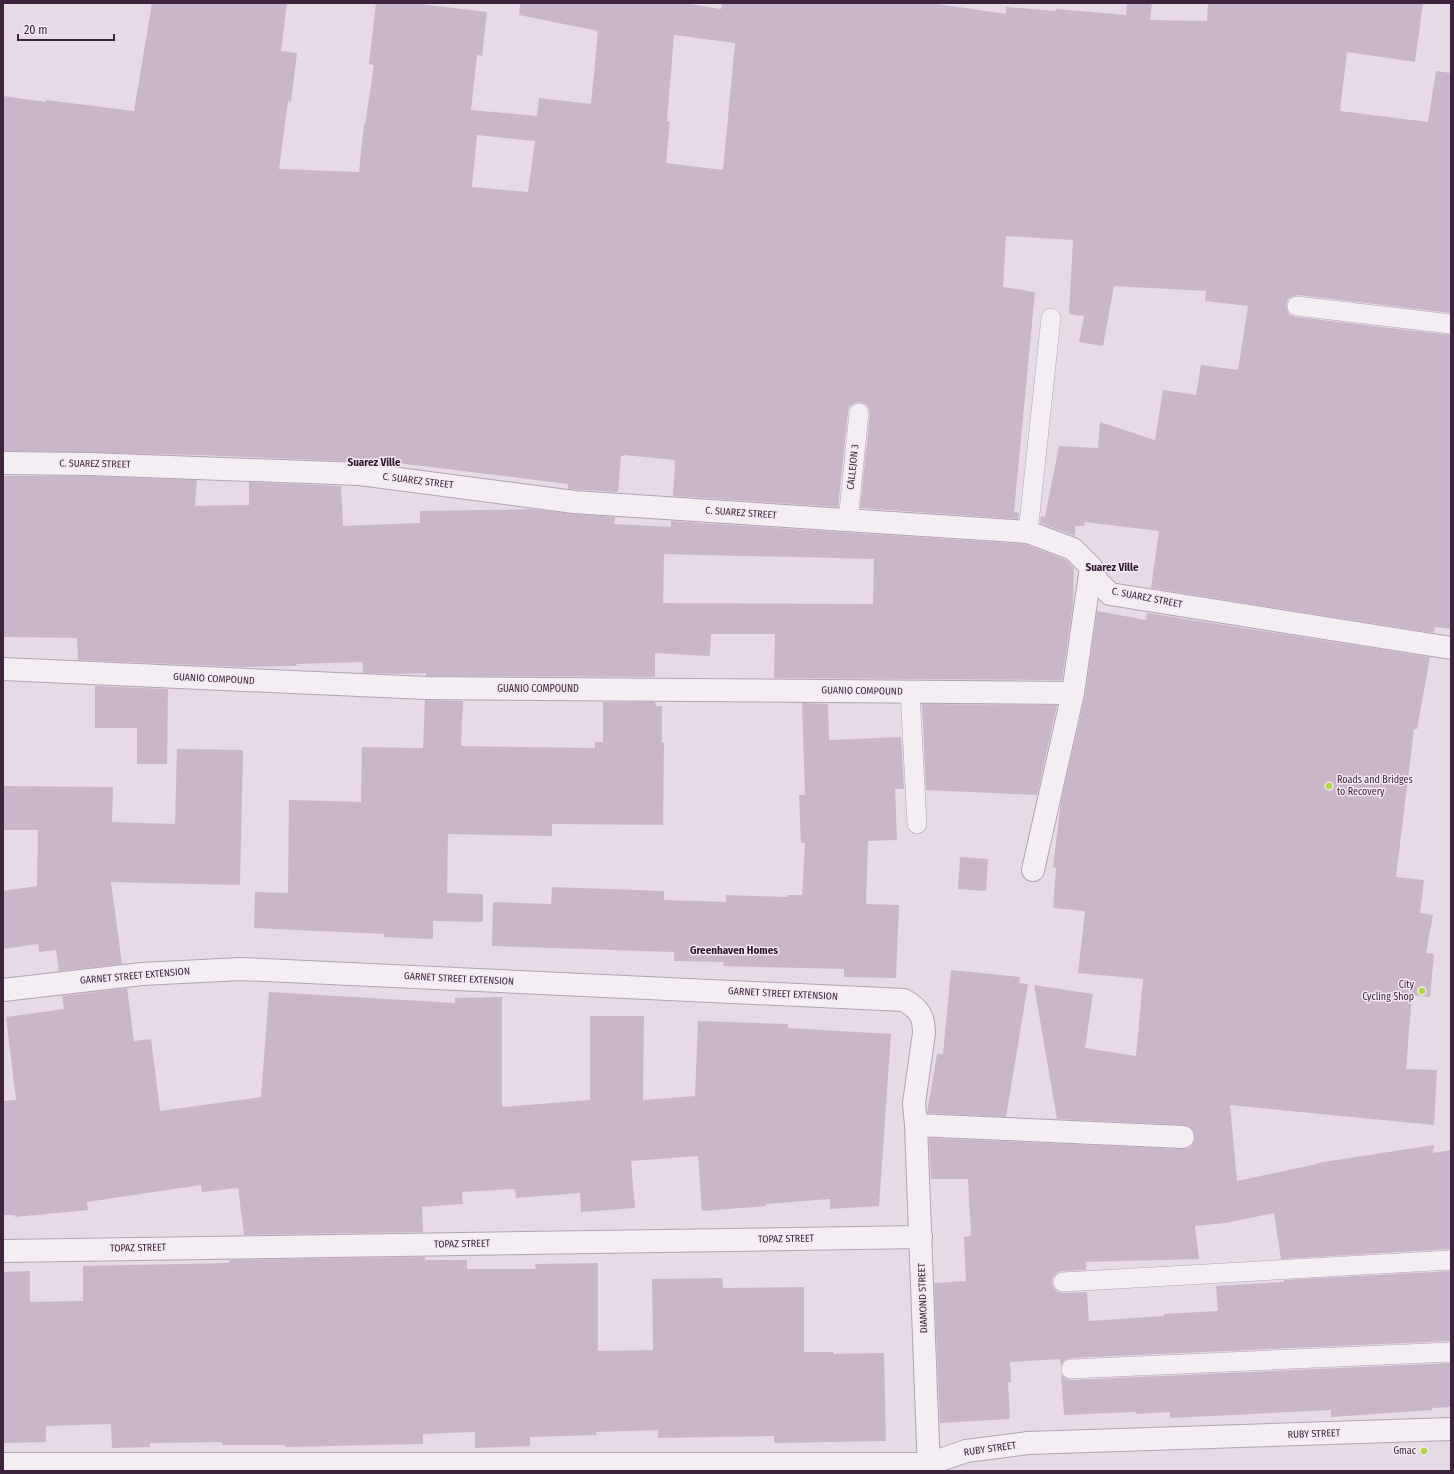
<svg xmlns="http://www.w3.org/2000/svg" width="1454" height="1474" font-family="'Fira Sans Condensed',sans-serif">
  <rect width="100%" height="100%" fill="#e6dae6"/>
  <!-- building -->
  <g fill="#c9b7c9" fill-rule="evenodd">
    <path d="M152 3H287L281 51 297 53 291 102 288 101 279 169 359 172 364 124 365 125 374 65 369 64 376 3H411L487 12 482 56 477 55 471 110 537 116 539 98 591 104 598 31 519 15 520 3H684L721 9 722 3H930L1006 14V7L1056 11V9L1126 15 1127 3H1152L1150 20 1207 21 1208 3H1423L1415 62 1347 52 1340 111 1428 122 1436 71 1451 73V313L1298 295 1293 296 1288 299 1286 305 1287 310 1290 315 1296 317 1451 335V629L1435 627 1434 633 1151 588 1159 531 1085 522 1084 526H1075V536L1040 523 1041 516 1045 517 1059 446 1098 448 1100 422 1155 440 1163 390 1196 395 1201 365 1238 370 1248 306 1205 301 1206 291 1114 286 1103 346 1079 342 1084 316 1069 314 1073 240 1006 236 1003 287 1035 292 1014 512 1019 513 1018 519 860 508 870 414 869 409 866 404 860 402 855 403 850 406 848 412 838 507 673 496 675 460 624 455V456H621L618 492 568 489V484L365 459V462L200 455 3 451V96L46 102V100L134 111ZM674 35 735 43 723 170 666 163 670 122 667 121ZM477 135 535 141 528 192 472 187Z"/>
    <path d="M3 476H90L197 480 195 506 249 505V482L341 486 343 526 420 523V511L532 509 573 514 615 517 614 524 671 527V521L1025 544 1066 560 1074 568 1073 605 1062 680 774 678 775 634H711L710 656 655 653V677L426 676V673L399 674 363 673 362 662 296 664 297 666 243 667 78 660 77 638 3 637ZM664 554 874 559 873 604 663 603Z"/>
    <path d="M1097 611 1146 620 1147 613 1430 657 1417 729H1414L1396 877 1424 880 1420 913 1433 915 1426 953 1434 954 1430 997 1412 995 1406 1069 1437 1070 1434 1125 1230 1105 1237 1181 1317 1164V1163L1434 1145 1433 1153 1451 1150V1249L1281 1259 1274 1213 1225 1223 1195 1226 1199 1259 1086 1262V1270L1062 1271 1057 1273 1053 1277 1052 1283 1054 1288 1058 1292 1063 1293 1087 1292 1089 1321 1164 1316V1314L1218 1311 1216 1286 1284 1282V1280L1451 1271V1341L1071 1358 1065 1360 1061 1366 1060 1359 1010 1362 1011 1382H1008L1010 1419 940 1423 934 1283 966 1281 964 1237 971 1236 968 1179H931L929 1138 1182 1149 1189 1148 1194 1143 1195 1138 1194 1131 1189 1126 1184 1125 1057 1119 1034 985 1093 994 1085 1048 1136 1056 1143 979 1078 973 1085 911 1053 908 1056 868 1053 867 1061 801 1085 696Z"/>
    <path d="M95 686 168 689 167 764H137V728H95Z"/>
    <path d="M425 700 463 701 461 746 595 748V742H603V702H655L656 706H662V743H664L663 825 552 824V836L448 834 447 893 483 894V922L433 921V939L384 937V934L254 928 255 892 288 893 289 800 361 802 362 747 423 748Z"/>
    <path d="M802 703 828 704 829 740 901 737 904 789H895L897 840 868 841 866 904 899 905 896 978 844 977V969L723 966 724 962 674 961V952L492 946 493 902 551 904 552 887 664 891V900L726 902V895L787 897V895H802L805 843H801L799 795H805Z"/>
    <path d="M922 704 1057 705 1037 795 926 790Z"/>
    <path d="M177 749 243 750 240 885 111 882 122 964 59 971 56 950 39 952 38 944 3 949V891L37 886 38 830H3V786L113 787 112 822 175 824Z"/>
    <path d="M960 857 988 859 986 891 958 889Z"/>
    <path d="M951 970 1020 977 1019 983 1028 984 1006 1117 927 1113 937 1054H943Z"/>
    <path d="M127 988 134 1041 151 1039 160 1111 261 1097 269 992 455 1003V998L502 997V1107L590 1100V1016H644L643 1100 695 1096 698 1021 788 1024V1028L891 1034 879 1206 830 1209V1199L766 1204V1206L702 1211 698 1156 631 1161 635 1208 581 1212 580 1193 516 1198 515 1189 462 1192 463 1204 422 1207 423 1232 244 1235 238 1188 202 1192 201 1185 87 1202 88 1210 15 1217V1215H3V1101L16 1100 6 1017 64 1009 62 996Z"/>
    <path d="M425 1257V1260H467V1269H536L535 1264 598 1263V1351L653 1350 652 1279 722 1278 723 1288 804 1287V1352H833V1354L884 1353 886 1441 774 1443V1436L658 1438V1430L596 1432 597 1435 530 1437V1446L475 1448V1432L423 1434V1444L285 1447V1445H222V1442L150 1443V1447L112 1448 111 1424 46 1426V1442L3 1443V1272L30 1271V1302L83 1301V1266L229 1263V1260Z"/>
    <path d="M1451 1363V1407L1432 1408V1410L1331 1417V1410L1170 1418V1412L1136 1414V1412L1064 1415 1061 1374 1066 1379 1071 1380Z"/>
  </g>
  <g fill="none" stroke-linecap="round" stroke-linejoin="round">
    <defs>
      <g id="lane">
        <path d="M1297 306 1451 324"/>
        <path d="M848 521 859 413"/>
        <path d="M1028 532 1051 318"/>
        <path d="M910 692 917 824"/>
        <path d="M1063 1282 1451 1260"/>
        <path d="M1071 1369 1451 1352"/>
      </g>
      <g id="street">
        <path d="M3 463 90 464 360 474 574 502 1028 532 1073 549 1091 567 1097 581 1110 594 1451 648"/>
        <path d="M3 669 426 688 1073 693"/>
        <path d="M1033 870 1073 693 1091 567"/>
        <path d="M3 990 142 974 241 969 904 1000C919 1009 924 1016 924 1033L914 1103 916 1125"/>
        <path d="M3 1251 921 1237"/>
        <path d="M3 1464H929L966 1451 1028 1443 1451 1429"/>
        <path d="M929 1471 916 1125 1183 1137"/>
      </g>
    </defs>
    <!-- lane casing -->
    <use href="#lane" stroke="#b3a3b3" stroke-width="20"/>
    <!-- street casing -->
    <use href="#street" stroke="#b3a3b3" stroke-width="24"/>
    <!-- lane -->
    <use href="#lane" stroke="#f5edf4" stroke-width="19"/>
    <!-- street -->
    <use href="#street" stroke="#f5edf4" stroke-width="22"/>
  </g>
  <!-- markers -->
  <g fill="#b1d734" stroke="#f4eaf4" stroke-width="1.5">
    <circle cx="1329" cy="786" r="4"/>
    <circle cx="1422" cy="991" r="4"/>
    <circle cx="1424" cy="1451" r="4"/>
  </g>
  <g text-anchor="middle" dominant-baseline="central" stroke-width="3" stroke-linejoin="round" paint-order="stroke">
    <!-- street labels -->
    <g font-size="10" fill="#3d243c" stroke="#f4eaf4">
      <text transform="translate(95 464) rotate(1)">C. SUAREZ STREET</text>
      <text transform="translate(853 467) rotate(-84)">CALLEJON 3</text>
      <text transform="translate(418 481) rotate(7)">C. SUAREZ STREET</text>
      <text transform="translate(741 513) rotate(4)">C. SUAREZ STREET</text>
      <text transform="translate(1147 598) rotate(11)">C. SUAREZ STREET</text>
      <text transform="translate(214 679) rotate(3)">GUANIO COMPOUND</text>
      <text x="538" y="689">GUANIO COMPOUND</text>
      <text transform="translate(862 691) rotate(1)">GUANIO COMPOUND</text>
      <text transform="translate(135 976) rotate(-5)">GARNET STREET EXTENSION</text>
      <text transform="translate(459 979) rotate(3)">GARNET STREET EXTENSION</text>
      <text transform="translate(783 994) rotate(3)">GARNET STREET EXTENSION</text>
      <text transform="translate(786 1239) rotate(-1)">TOPAZ STREET</text>
      <text transform="translate(462 1244) rotate(-1)">TOPAZ STREET</text>
      <text transform="translate(138 1248) rotate(-1)">TOPAZ STREET</text>
      <text transform="translate(923 1298) rotate(-92)">DIAMOND STREET</text>
      <text transform="translate(1314 1434) rotate(-2)">RUBY STREET</text>
      <text transform="translate(990 1449) rotate(-8)">RUBY STREET</text>
    </g>
    <!-- poi labels -->
    <g font-size="10" fill="#3d243c" stroke="#f4eaf4" text-anchor="end">
      <text x="1337" y="780" text-anchor="start">Roads and Bridges<tspan x="1337" dy="12">to Recovery</tspan></text>
      <text x="1414" y="985">City<tspan x="1414" dy="12">Cycling Shop</tspan></text>
      <text x="1416" y="1451">Gmac</text>
    </g>
    <!-- neighbourhood labels -->
    <g font-size="11" font-weight="bold" fill="#2d162c" stroke="#f4eaf4">
      <text x="374" y="462">Suarez Ville</text>
      <text x="1112" y="567">Suarez Ville</text>
      <text x="734" y="950">Greenhaven Homes</text>
    </g>
  </g>
  <!-- border -->
  <rect width="1454" height="1474" fill="none" stroke="#3d243c" stroke-width="8"/>
  <!-- scale -->
  <path d="M18 34v6h96v-6" fill="none" stroke="#3d243c" stroke-width="2"/>
  <text x="24" y="34" font-size="12" fill="#3d243c" stroke="#f4eaf4" stroke-width="3" paint-order="stroke">20 m</text>
</svg>
